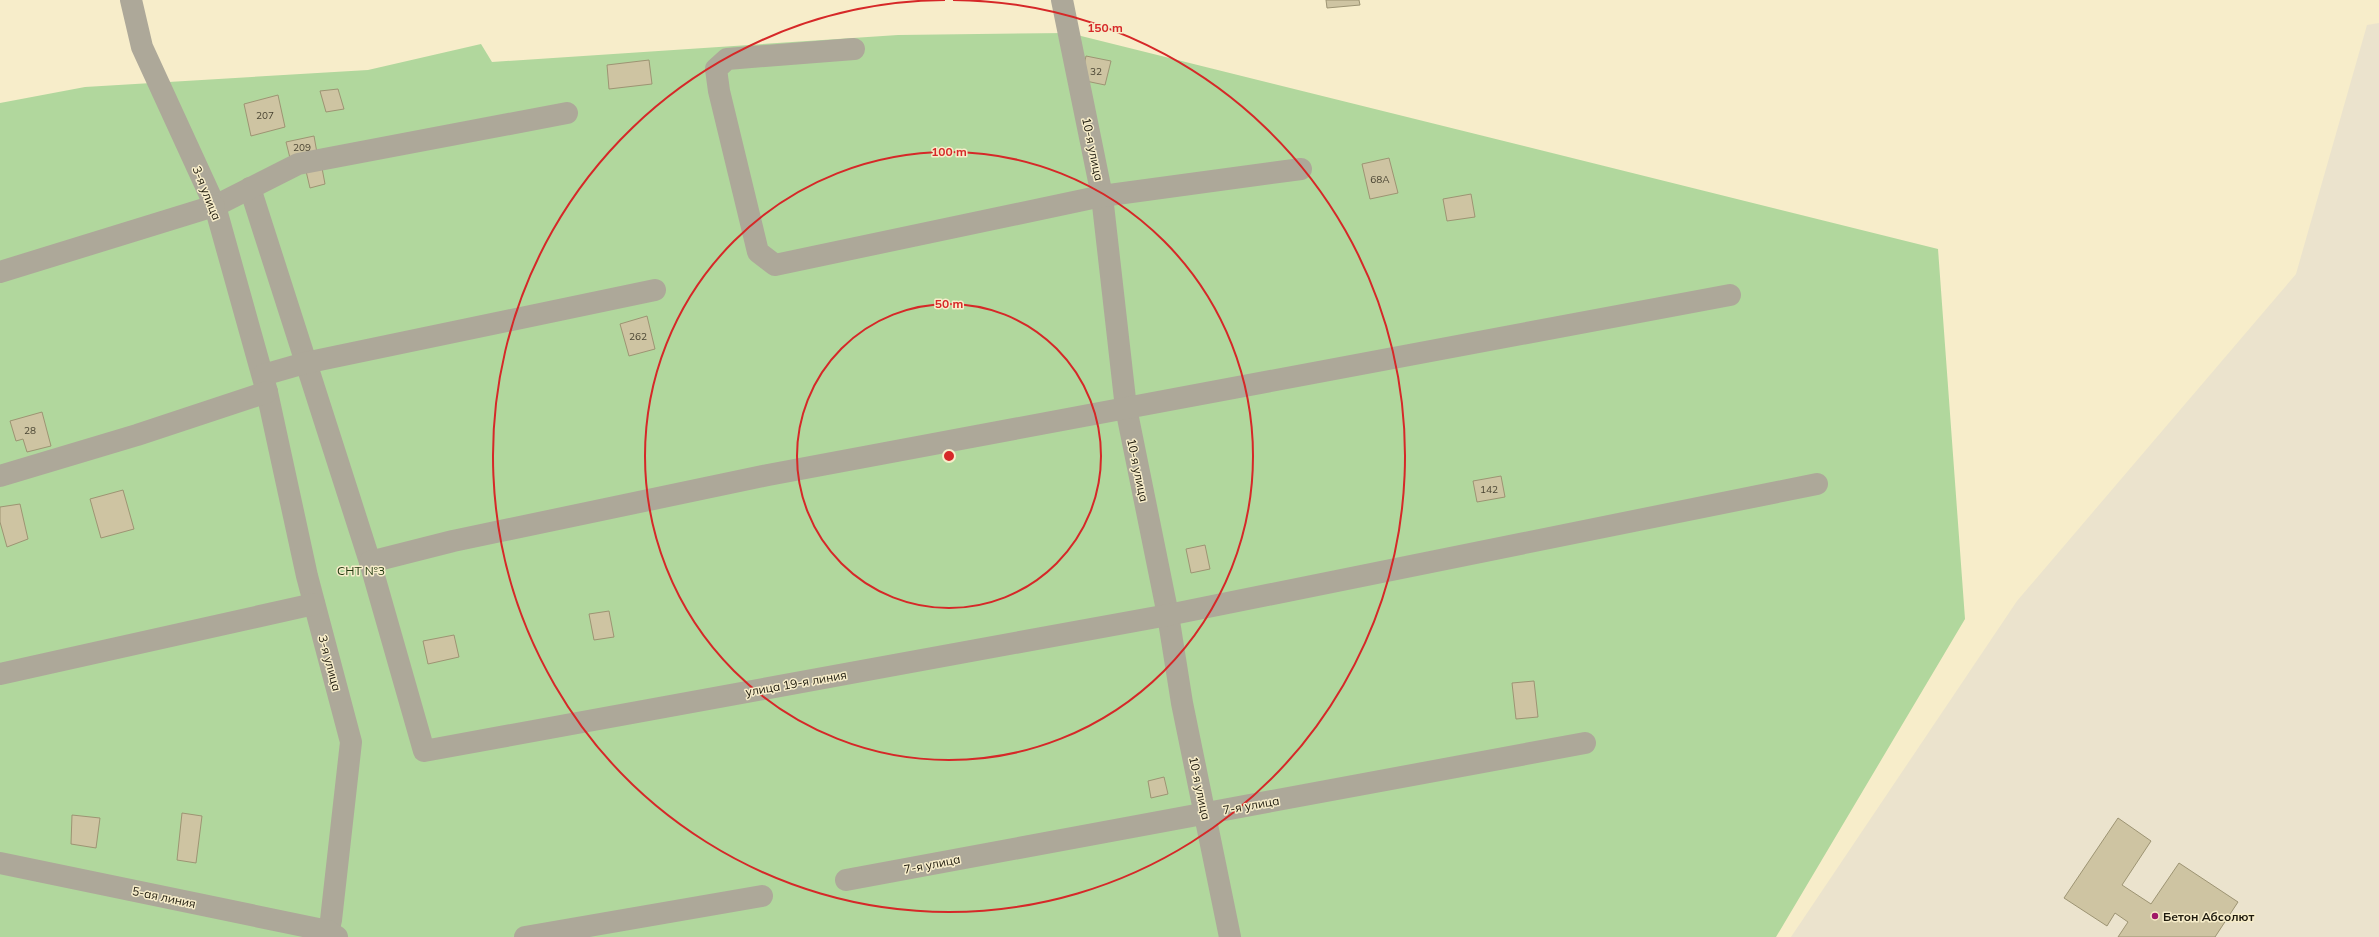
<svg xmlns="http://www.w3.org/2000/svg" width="2379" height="937" font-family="Mulish,sans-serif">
  <rect width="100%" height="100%" fill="#f7edca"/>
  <!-- industrial -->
  <path fill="#ebe3cd" d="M2379 23V937H1791L2017 601 2296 274 2367 25Z"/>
  <!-- green -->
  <path fill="#b1d79d" d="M1069 33 1938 249 1965 619 1776 937H0V103L85 87 368 70 481 44 492 62 898 35Z"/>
  <!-- building -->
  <g fill="#cec4a2" stroke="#9d9473">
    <path d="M1326 0H1359L1360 5 1327 8Z"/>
    <path d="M1086 56 1111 61 1105 85 1081 80Z"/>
    <path d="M649 60 652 84 609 89 607 65Z"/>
    <path d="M338 89 344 109 326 112 320 91Z"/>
    <path d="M278 95 285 127 251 136 244 104Z"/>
    <path d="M314 136 317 153 290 158 286 142Z"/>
    <path d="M1389 158 1398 193 1370 199 1362 164Z"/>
    <path d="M322 168 325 184 310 188 306 171Z"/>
    <path d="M1471 194 1475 217 1447 221 1443 199Z"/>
    <path d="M647 316 655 349 629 356 620 324Z"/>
    <path d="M42 412 51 446 27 452 23 439 16 441 10 421Z"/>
    <path d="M1501 476 1505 497 1477 502 1473 481Z"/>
    <path d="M123 490 134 529 101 538 90 499Z"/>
    <path d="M20 504 28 539 7 547 0 522V507Z"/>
    <path d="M1205 545 1210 569 1191 573 1186 549Z"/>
    <path d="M609 611 614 637 594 640 589 614Z"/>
    <path d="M454 635 459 657 428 664 423 641Z"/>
    <path d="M1534 681 1538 717 1516 719 1512 683Z"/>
    <path d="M1164 777 1168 794 1151 798 1148 781Z"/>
    <path d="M182 813 202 816 196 863 177 860Z"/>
    <path d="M72 815 100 818 96 848 71 844Z"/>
    <path d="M2118 818 2151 841 2122 885 2151 904 2179 863 2238 902 2215 937H2118L2128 922 2115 913 2107 926 2064 898Z"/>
  </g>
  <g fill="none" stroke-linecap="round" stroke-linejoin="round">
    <!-- minor -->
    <g stroke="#ada899" stroke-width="22">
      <path d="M131 0 142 47 215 206 267 392 307 576 351 742 331 920 327 937"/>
      <path d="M1062 0 1102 196 1126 408 1168 615 1182 703 1230 937"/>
      <path d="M854 49 727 59 716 69 719 91 758 252 775 265 1102 196 1301 169"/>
      <path d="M250 188 370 562 424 751 1168 615 1817 484"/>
      <path d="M215 206 298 164 567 113"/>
      <path d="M0 272 214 206"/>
      <path d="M263 375 305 363 655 290"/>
      <path d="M0 476 137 435 267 392"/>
      <path d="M370 562 453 541 768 475 1730 295"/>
      <path d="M0 674 314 604"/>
      <path d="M0 863 328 931 337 937"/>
      <path d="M846 880 1585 743"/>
      <path d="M525 937 762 896"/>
    </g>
  </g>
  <!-- distance rings -->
  <g fill="none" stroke="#d62828" stroke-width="2">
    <circle cx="949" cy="456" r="152"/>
    <circle cx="949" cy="456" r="304"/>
    <path d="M953 0A456 456 0 1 1 945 0"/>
  </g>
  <!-- markers -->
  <circle fill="#a01967" stroke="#f7edca" stroke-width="1.5" cx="2155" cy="916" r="4"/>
  <g text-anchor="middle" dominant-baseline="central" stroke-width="3" stroke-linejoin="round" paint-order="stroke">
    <!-- number labels -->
    <g font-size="10" fill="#494432">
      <text x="1096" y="71">32</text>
      <text x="265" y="115">207</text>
      <text x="302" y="147">209</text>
      <text x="1380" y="179">68А</text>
      <text x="638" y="336">262</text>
      <text x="30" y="430">28</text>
      <text x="1489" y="489">142</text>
    </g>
    <!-- street labels -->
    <g font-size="12" fill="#1d190c" stroke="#f7edca">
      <text transform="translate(1093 149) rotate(78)">10-я улица</text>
      <text transform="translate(207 193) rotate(68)">3-я улица</text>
      <text transform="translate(1138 470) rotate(78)">10-я улица</text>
      <text transform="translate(330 663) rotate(75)">3-я улица</text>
      <text transform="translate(796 683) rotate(-10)">улица 19-я линия</text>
      <text transform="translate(1200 788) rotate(78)">10-я улица</text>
      <text transform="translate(1251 805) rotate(-10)">7-я улица</text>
      <text transform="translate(932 864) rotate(-11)">7-я улица</text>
      <text transform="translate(164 897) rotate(12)">5-ая линия</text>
    </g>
    <!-- park labels -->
    <g font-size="12" fill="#1e360d" stroke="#f7edca">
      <text x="361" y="570">СНТ №3</text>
    </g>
    <!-- poi labels -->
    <g font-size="12" font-weight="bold" fill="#1d190c" stroke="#f7edca" text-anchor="start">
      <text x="2163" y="916">Бетон Абсолют</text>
    </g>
  </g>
  <circle cx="949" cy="456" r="6" fill="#d62828" stroke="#f7edca" stroke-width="2"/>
  <g font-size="12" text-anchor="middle" font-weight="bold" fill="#d62828" stroke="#f7edca" stroke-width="3" stroke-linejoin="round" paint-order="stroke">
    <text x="1105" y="32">150 m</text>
    <text x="949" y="156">100 m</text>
    <text x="949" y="308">50 m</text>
  </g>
</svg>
